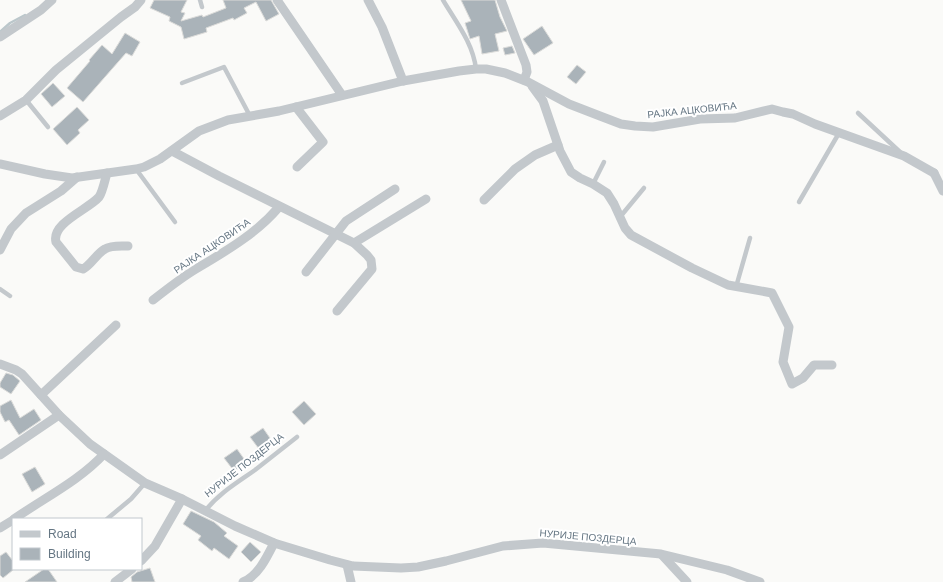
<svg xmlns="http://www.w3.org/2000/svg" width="943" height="582" font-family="Arial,sans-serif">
  <rect width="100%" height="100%" fill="#fafaf8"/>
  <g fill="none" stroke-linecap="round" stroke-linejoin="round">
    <!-- stream -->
    <path stroke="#bbc7cb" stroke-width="2.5" d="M1 31 10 23 25 15"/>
  </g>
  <!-- building -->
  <g fill="#aab3b9" stroke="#dcdcda">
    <path d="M154 0H187L181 12 185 13 181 21 202 15 203 17 226 8 223 0H271L279 14 266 21 256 2 244 8 247 13 234 20 233 18 206 28 207 32 184 39 181 27 169 21 170 17 150 8Z"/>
    <path d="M461 0H495L500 17 507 31 495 34 499 51 482 54 479 36 470 39 465 23 471 21Z"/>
    <path d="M542 26 553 43 534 55 523 39Z"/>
    <path d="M125 33 140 42 132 56 126 53 83 102 67 88 90 61 89 60 102 45 112 54Z"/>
    <path d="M512 46 515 53 505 55 503 48Z"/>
    <path d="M577 65 586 72 576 84 567 77Z"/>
    <path d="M53 83 65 96 52 107 41 94Z"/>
    <path d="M77 107 89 120 78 130 80 133 67 145 53 129Z"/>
    <path d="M6 373 13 375 20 381 11 394 0 387V383Z"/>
    <path d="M11 400 20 418 34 409 41 420 19 435 9 420 5 422 0 412V406Z"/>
    <path d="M304 401 316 414 304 425 292 412Z"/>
    <path d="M263 428 272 441 259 449 250 437Z"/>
    <path d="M237 449 247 463 234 471 224 458Z"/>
    <path d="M35 467 45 484 32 492 22 474Z"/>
    <path d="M191 511 214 522 227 533 224 536 238 546 229 559 214 548 212 551 198 540 201 536 183 524Z"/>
    <path d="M250 542 261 552 251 562 241 552Z"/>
    <path d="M6 552 13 561V570L3 578 0 575V556Z"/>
    <path d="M150 568 155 582H132L131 577 137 572Z"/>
    <path d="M44 569H48L57 582H25Z"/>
  </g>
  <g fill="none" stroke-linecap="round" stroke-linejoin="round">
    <!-- lane -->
    <g stroke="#c3c8cc" stroke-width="4.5">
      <path d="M200 0 202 7"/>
      <path d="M443 0C456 22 473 43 476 69"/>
      <path d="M182 83 224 67 250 116"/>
      <path d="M26 100 48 127"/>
      <path d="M858 113 900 152"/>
      <path d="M136 169 175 222"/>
      <path d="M593 184 604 162"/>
      <path d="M799 202 839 133"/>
      <path d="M620 217 644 188"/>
      <path d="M736 287 750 238"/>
      <path d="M0 289 10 296"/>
      <path d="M205 511C219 493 238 482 255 470 269 459 283 448 297 437"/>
      <path d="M107 519 131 499 145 483"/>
    </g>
    <!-- street -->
    <g stroke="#c3c8cc" stroke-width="9">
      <path d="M277 0 342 95"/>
      <path d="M368 0 382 27 403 81"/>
      <path d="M501 0 526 65 527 72 524 80"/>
      <path d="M0 37 41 10 52 0"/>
      <path d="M532 86 543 101 560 151 571 172 580 178 593 184 607 193 614 204 625 228 631 235 692 268 728 285 772 293 789 327 783 362 792 384 803 378 814 365H832"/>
      <path d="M296 107 323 142 297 167"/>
      <path d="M0 116 26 100 56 70 121 17 135 7 141 0"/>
      <path d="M172 151 219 176 354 243 367 255 371 260 372 269 337 311"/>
      <path d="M0 164 45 174 72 178 136 169 144 167 160 159 199 131 228 120 279 111 403 81 459 71 476 69H486L505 73 528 82 569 104 600 116 621 124 635 126 653 127 700 119 735 118 772 109 783 112 793 114 815 124 904 156 934 173"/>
      <path d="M107 173C105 179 103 191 99 197 89 209 51 223 56 242L76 267 83 269C92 264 96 254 105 249 111 245 121 246 128 246"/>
      <path d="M934 173 943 191"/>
      <path d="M484 200 515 169 535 155 558 145"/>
      <path d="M354 243 426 199"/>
      <path d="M0 250 11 229 26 213 61 191 77 177"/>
      <path d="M306 272 346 221 395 189"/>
      <path d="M153 300C167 289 181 278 196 269 226 251 256 234 279 207"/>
      <path d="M0 364 16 370 22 374 59 415 90 444 145 483 182 499 235 526 274 543 330 560 353 566 401 568 418 567 446 561 503 546 543 543 661 554 727 570 760 582"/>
      <path d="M41 395 116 325"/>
      <path d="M0 455 59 415"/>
      <path d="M14 519C44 498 79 481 104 454"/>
      <path d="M0 528 13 520"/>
      <path d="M662 555 687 582"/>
      <path d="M141 561 155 546 182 499"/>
      <path d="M347 565 351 582"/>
      <path d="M115 582 132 569"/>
      <path d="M243 582C258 576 267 557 274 543"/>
    </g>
  </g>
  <g text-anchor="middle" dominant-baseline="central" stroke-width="4" stroke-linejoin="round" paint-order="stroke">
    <!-- street labels -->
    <g font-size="10" fill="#657683" stroke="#fff">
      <text transform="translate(692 110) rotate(-6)">РАЈКА АЦКОВИЋА</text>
      <text transform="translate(212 246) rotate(-34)">РАЈКА АЦКОВИЋА</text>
      <text transform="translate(244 465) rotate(-38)">НУРИЈЕ ПОЗДЕРЦА</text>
      <text transform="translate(588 537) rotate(5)">НУРИЈЕ ПОЗДЕРЦА</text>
    </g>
  </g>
  <!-- legend -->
  <rect x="12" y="518" width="130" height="52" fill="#ffffff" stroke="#c1c8cd"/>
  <rect x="20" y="531" width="20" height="6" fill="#c3c8cc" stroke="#c1c8cd"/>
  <text x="48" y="538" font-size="12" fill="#657683">Road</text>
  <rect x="20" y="548" width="20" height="12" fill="#aab3b9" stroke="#c1c8cd"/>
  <text x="48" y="558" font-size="12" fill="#657683">Building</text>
</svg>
